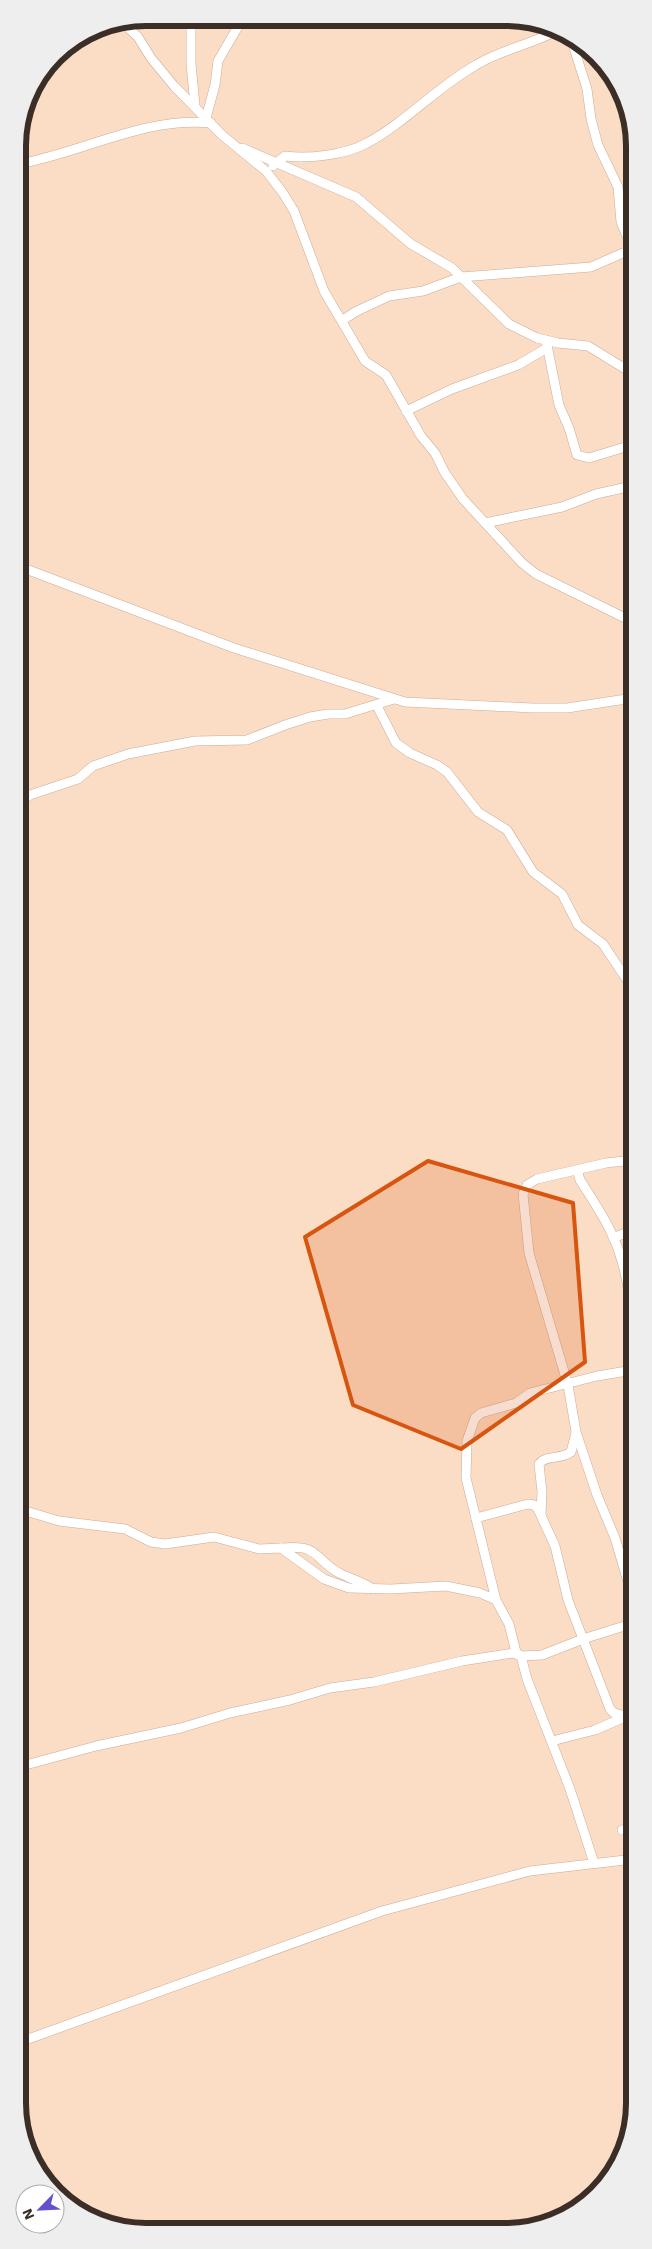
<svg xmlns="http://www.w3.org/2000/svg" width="652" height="2249" font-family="'Work Sans',sans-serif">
  <rect width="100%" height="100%" fill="#fbdcc5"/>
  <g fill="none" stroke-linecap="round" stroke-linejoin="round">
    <defs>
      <g id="minor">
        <path d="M191 18V64L195 105"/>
        <path d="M122 22 138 37 151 58 174 86 222 135 266 171 283 193 294 211 324 291 365 361 386 375 421 436 435 453 445 473 463 499 522 563 536 574 633 622"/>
        <path d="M574 43V48L587 89 591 119 598 145 618 187 621 222 632 248"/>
        <path d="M206 118 215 85 218 61 243 18"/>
        <path d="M242 148 356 197 411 244 452 268 509 324 537 338 558 343 588 346 632 373"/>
        <path d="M18 164C82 153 145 116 211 123"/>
        <path d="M273 166 285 156C308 159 346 155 367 143 406 122 437 87 476 65 500 50 529 45 554 32"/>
        <path d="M343 320 355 312 389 296 423 291 461 277 591 267 632 249"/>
        <path d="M546 340 559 405 569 428 577 455 589 458 632 445"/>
        <path d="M406 411 452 389 518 365 547 348"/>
        <path d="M485 523 562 507 596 494 632 486"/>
        <path d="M18 566 234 648 405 702 532 708H567L633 698"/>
        <path d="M377 706 396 743 410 753 437 765 447 772 478 812 507 830 533 872 562 894 578 925 603 944 633 989"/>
        <path d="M18 802 30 795 78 779 93 766 128 754 195 741 247 740 285 725 310 717 328 714H345L394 699"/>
        <path d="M633 1160 606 1163 537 1179 527 1185 523 1194 529 1253 568 1385 576 1432 597 1495 615 1538 634 1602"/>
        <path d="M577 1170 580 1180C595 1204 612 1228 620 1255 629 1281 631 1309 633 1336"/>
        <path d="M613 1238 633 1230"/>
        <path d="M19 1509 59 1521 125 1529 151 1542 165 1544 214 1537 259 1549 281 1548 324 1579 349 1588 391 1589 446 1586 480 1593 496 1600 509 1624 516 1652 521 1656 542 1655 583 1639 634 1623"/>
        <path d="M541 1514 542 1492 539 1464C547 1454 561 1460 571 1452L576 1433"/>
        <path d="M476 1518 528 1504 534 1505 538 1509 555 1546 568 1600 610 1709 614 1713 626 1716"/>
        <path d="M281 1548C322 1544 312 1559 341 1574 352 1579 362 1582 373 1589"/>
        <path d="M496 1600 466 1478 467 1441 475 1418 481 1413 516 1403 530 1393 597 1376 633 1370"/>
        <path d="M552 1741 595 1730 634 1713"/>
        <path d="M22 1766 96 1746 181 1728 230 1713 290 1700 330 1688 374 1682 462 1661 513 1653 521 1656 527 1679 570 1789 594 1863"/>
        <path d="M622 1830 634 1828"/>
        <path d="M20 2042 382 1911 530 1871 634 1859"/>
      </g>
    </defs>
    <!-- minor casing -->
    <use href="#minor" stroke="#cbac97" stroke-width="10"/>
    <!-- minor -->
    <use href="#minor" stroke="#fff" stroke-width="9"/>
  </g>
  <!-- marked area -->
  <path fill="#d7550f" fill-opacity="0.2" stroke="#d7550f" stroke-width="4" stroke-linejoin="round" d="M428 1161 573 1203 585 1362 461 1449 353 1405 305 1237Z"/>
  <!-- crop -->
  <path d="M0 0H652V2249H0ZM146 26H506A120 120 0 0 1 626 146V2103A120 120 0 0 1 506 2223H146A120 120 0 0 1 26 2103V146A120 120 0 0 1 146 26Z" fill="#efeeee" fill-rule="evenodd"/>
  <path fill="none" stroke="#3a2e26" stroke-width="6" d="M146 26H506A120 120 0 0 1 626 146V2103A120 120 0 0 1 506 2223H146A120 120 0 0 1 26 2103V146A120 120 0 0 1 146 26Z"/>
  <!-- north arrow -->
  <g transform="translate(40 2209) rotate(246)"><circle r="24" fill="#ffffff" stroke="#b0aba8"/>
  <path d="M0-4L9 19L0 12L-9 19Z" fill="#6253cc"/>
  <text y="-8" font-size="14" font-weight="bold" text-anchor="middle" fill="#3a2e26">N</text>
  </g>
</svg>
